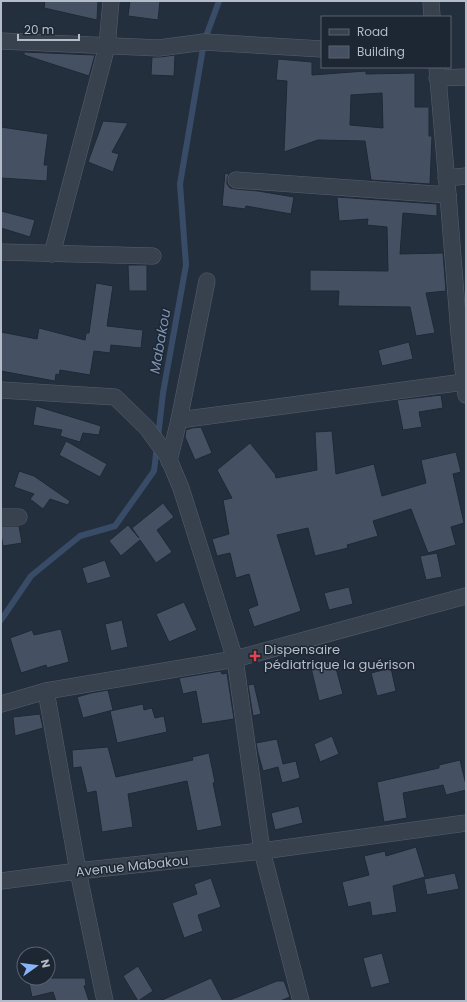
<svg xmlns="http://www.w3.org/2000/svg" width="467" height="1002" font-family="Poppins,sans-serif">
  <rect width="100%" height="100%" fill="#242f3e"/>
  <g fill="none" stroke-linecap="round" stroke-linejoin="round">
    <!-- stream -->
    <g stroke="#394c67" stroke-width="6">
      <path d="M158 437 163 393 186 265 180 184 204 42 219 1"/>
      <path d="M1 620 31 576 80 536 115 526 154 471 157 446"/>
    </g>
  </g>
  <!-- building -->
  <g fill="#455162" stroke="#1f2835" fill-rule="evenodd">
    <path d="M45 1H98L97 20 44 8Z"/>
    <path d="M130 1H160L158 20 128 16Z"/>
    <path d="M24 52 95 55 89 76 24 55Z"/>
    <path d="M175 55 174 76 151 75 152 57H160Z"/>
    <path d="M278 59 312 62V75L366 71V74L415 73V107H429V136H432L430 184 371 180 365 141 318 140 284 152 287 81 276 80ZM382 93 383 128 350 125 351 95Z"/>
    <path d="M103 121 128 123 112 152 119 154 113 172 88 162Z"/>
    <path d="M1 127 48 134 44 165H48L47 181 1 178Z"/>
    <path d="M225 173 229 174 227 179V184L230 188 235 189 258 191 294 197 291 214 246 206 245 209 222 206Z"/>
    <path d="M337 197 437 204V216L403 213 400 254 443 253 446 291 426 293 435 333 416 336 410 307 338 306 339 291H310V270L388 271 387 227 367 225 368 219 339 221Z"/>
    <path d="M1 211 35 220 30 237 1 228Z"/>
    <path d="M128 265H147V291H129Z"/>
    <path d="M96 283 113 286 107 326 143 330 141 348 111 345 110 353 94 351 90 375 60 370 59 375 56 374 55 381 1 371V332L37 339 39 328 85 340 86 333H89Z"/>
    <path d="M409 342 413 359 382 366 378 350Z"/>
    <path d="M441 395 443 408 419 412 422 427 403 430 397 400Z"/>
    <path d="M36 406 101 426 99 435 83 433 80 442 60 436 62 430 33 425Z"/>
    <path d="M201 427 212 453 195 460 185 437 186 430 192 428Z"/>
    <path d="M332 431 336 474 374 464 382 496 426 483 421 460 456 452 461 472 453 474 464 523 451 527 456 545 428 553 411 509 373 521 378 536 347 545 348 548 315 556 308 528 277 535 301 611 254 627 248 609 258 605 249 574 236 578 230 553 217 556 212 539 229 534 223 500 232 498 217 470 250 443 275 474 276 478 317 470 315 432Z"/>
    <path d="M66 441 107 464 100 477 59 455Z"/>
    <path d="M19 471 34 476 70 501 68 505 50 499 43 509 30 499 34 494 14 487Z"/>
    <path d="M163 503 174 517 157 530 172 552 156 563 140 540 121 556 109 541 128 525 139 538 132 528Z"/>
    <path d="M1 526H19L22 543 3 546 1 534Z"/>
    <path d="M437 553 442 577 426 580 420 556Z"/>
    <path d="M105 560 111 577 87 584 82 568Z"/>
    <path d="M349 587 353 604 329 610 324 593Z"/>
    <path d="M184 602 197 630 169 642 156 614Z"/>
    <path d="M122 620 128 647 111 651 105 624Z"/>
    <path d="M61 629 69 662 47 668 46 665 21 673 10 638 32 630 34 635Z"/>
    <path d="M334 661 343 694 319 701 311 668Z"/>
    <path d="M391 668 396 691 377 696 371 673Z"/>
    <path d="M221 671 222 674 227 673 234 719 202 724 196 691 183 694 179 678Z"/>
    <path d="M254 684 261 714 253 716 248 685Z"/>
    <path d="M108 690 113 710 83 718 77 697 91 693Z"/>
    <path d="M143 704 144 710 152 708 155 718 164 716 167 732 117 743 110 711Z"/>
    <path d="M40 714 43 728 15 736 13 717Z"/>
    <path d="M332 736 339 754 320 762 314 744Z"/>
    <path d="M277 739 283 764 296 761 300 778 282 783 278 767 263 771 258 753 256 743Z"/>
    <path d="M108 747 116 777 193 760 192 757 209 753 215 782 213 783 222 826 197 831 187 781 128 794 133 827 102 832 96 791 87 793 81 767 73 768 72 750Z"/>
    <path d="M460 760 466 785V790L446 795 443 785 403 793 407 818 384 822 377 782 439 768V765Z"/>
    <path d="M299 806 303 823 275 830 271 813Z"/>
    <path d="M416 847 425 877 393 886 397 912 372 916 370 902 348 907 342 882 369 875 364 856 385 851 386 856Z"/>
    <path d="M455 873 459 889 427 895 424 879Z"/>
    <path d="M211 878 221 907 198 915 203 931 184 938 172 903 197 894 194 884Z"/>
    <path d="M382 953 390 983 371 988 363 958Z"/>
    <path d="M138 966 153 991 138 1001 123 976Z"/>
    <path d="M28 978H85L86 985 84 986 89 1001H56L53 992 32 997Z"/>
    <path d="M211 978 223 1001H160Z"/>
    <path d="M277 981H284L290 997 280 1001H230V1000Z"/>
  </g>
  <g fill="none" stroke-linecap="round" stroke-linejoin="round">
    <defs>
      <g id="street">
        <path d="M431 1 432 17"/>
        <path d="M1 41 159 48 204 42 322 49"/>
        <path d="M437 67 448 195 459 333 466 395"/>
        <path d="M437 78 466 77"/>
        <path d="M446 178 466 176"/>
        <path d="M236 180 448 195"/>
        <path d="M1 252 153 256"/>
        <path d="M52 254 107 46 111 1"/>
        <path d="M1 390 115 397 147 428 168 457 181 488 235 659 262 851 301 1001"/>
        <path d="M179 420 207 281"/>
        <path d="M169 461 179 420 464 382"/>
        <path d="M1 517H19"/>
        <path d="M46 691 78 871 105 1001"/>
        <path d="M1 704 46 691 235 659 466 596"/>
        <path d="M1 881 78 871 262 851 466 823"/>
      </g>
    </defs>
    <!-- street casing -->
    <use href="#street" stroke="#565f6c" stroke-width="17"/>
    <!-- street -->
    <use href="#street" stroke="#38414e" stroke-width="16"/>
  </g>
  <!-- markers -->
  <path fill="#e0444e" stroke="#1d2633" stroke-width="1.5" d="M253 650h4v4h4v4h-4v4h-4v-4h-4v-4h4z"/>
  <g text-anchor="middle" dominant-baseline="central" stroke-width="3" stroke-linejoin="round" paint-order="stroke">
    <!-- poi labels -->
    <g font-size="13" fill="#b4bcc9" stroke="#1d2633" text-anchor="start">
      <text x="264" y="649">Dispensaire<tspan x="264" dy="15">pédiatrique la guérison</tspan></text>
    </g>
    <!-- street labels -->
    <g font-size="13" fill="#b4bcc9" stroke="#1d2633">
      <text transform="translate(132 866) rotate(-6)">Avenue Mabakou</text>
    </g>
    <!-- water labels -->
    <g font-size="14" font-style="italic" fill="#7c92b1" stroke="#1d2633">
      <text transform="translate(160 341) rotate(-80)">Mabakou</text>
    </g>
  </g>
  <!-- border -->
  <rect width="467" height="1002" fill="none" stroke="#b4bcc9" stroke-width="4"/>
  <!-- legend -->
  <rect x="321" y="16" width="130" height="52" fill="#1d2633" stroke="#59626f"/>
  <rect x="329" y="29" width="20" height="6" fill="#38414e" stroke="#59626f"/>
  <text x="357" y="36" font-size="12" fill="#b4bcc9">Road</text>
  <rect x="329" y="46" width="20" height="12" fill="#455162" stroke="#59626f"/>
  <text x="357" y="56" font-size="12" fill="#b4bcc9">Building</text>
  <!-- north arrow -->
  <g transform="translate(36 966) rotate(76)"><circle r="19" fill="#1d2633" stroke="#59626f"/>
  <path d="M0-3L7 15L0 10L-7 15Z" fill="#8ab4f8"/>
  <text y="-6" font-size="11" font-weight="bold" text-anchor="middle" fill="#b4bcc9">N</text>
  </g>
  <!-- scale -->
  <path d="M18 34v6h61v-6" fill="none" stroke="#b4bcc9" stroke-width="2"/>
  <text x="24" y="34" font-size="12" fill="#b4bcc9" stroke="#1d2633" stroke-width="3" paint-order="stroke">20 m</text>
</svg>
